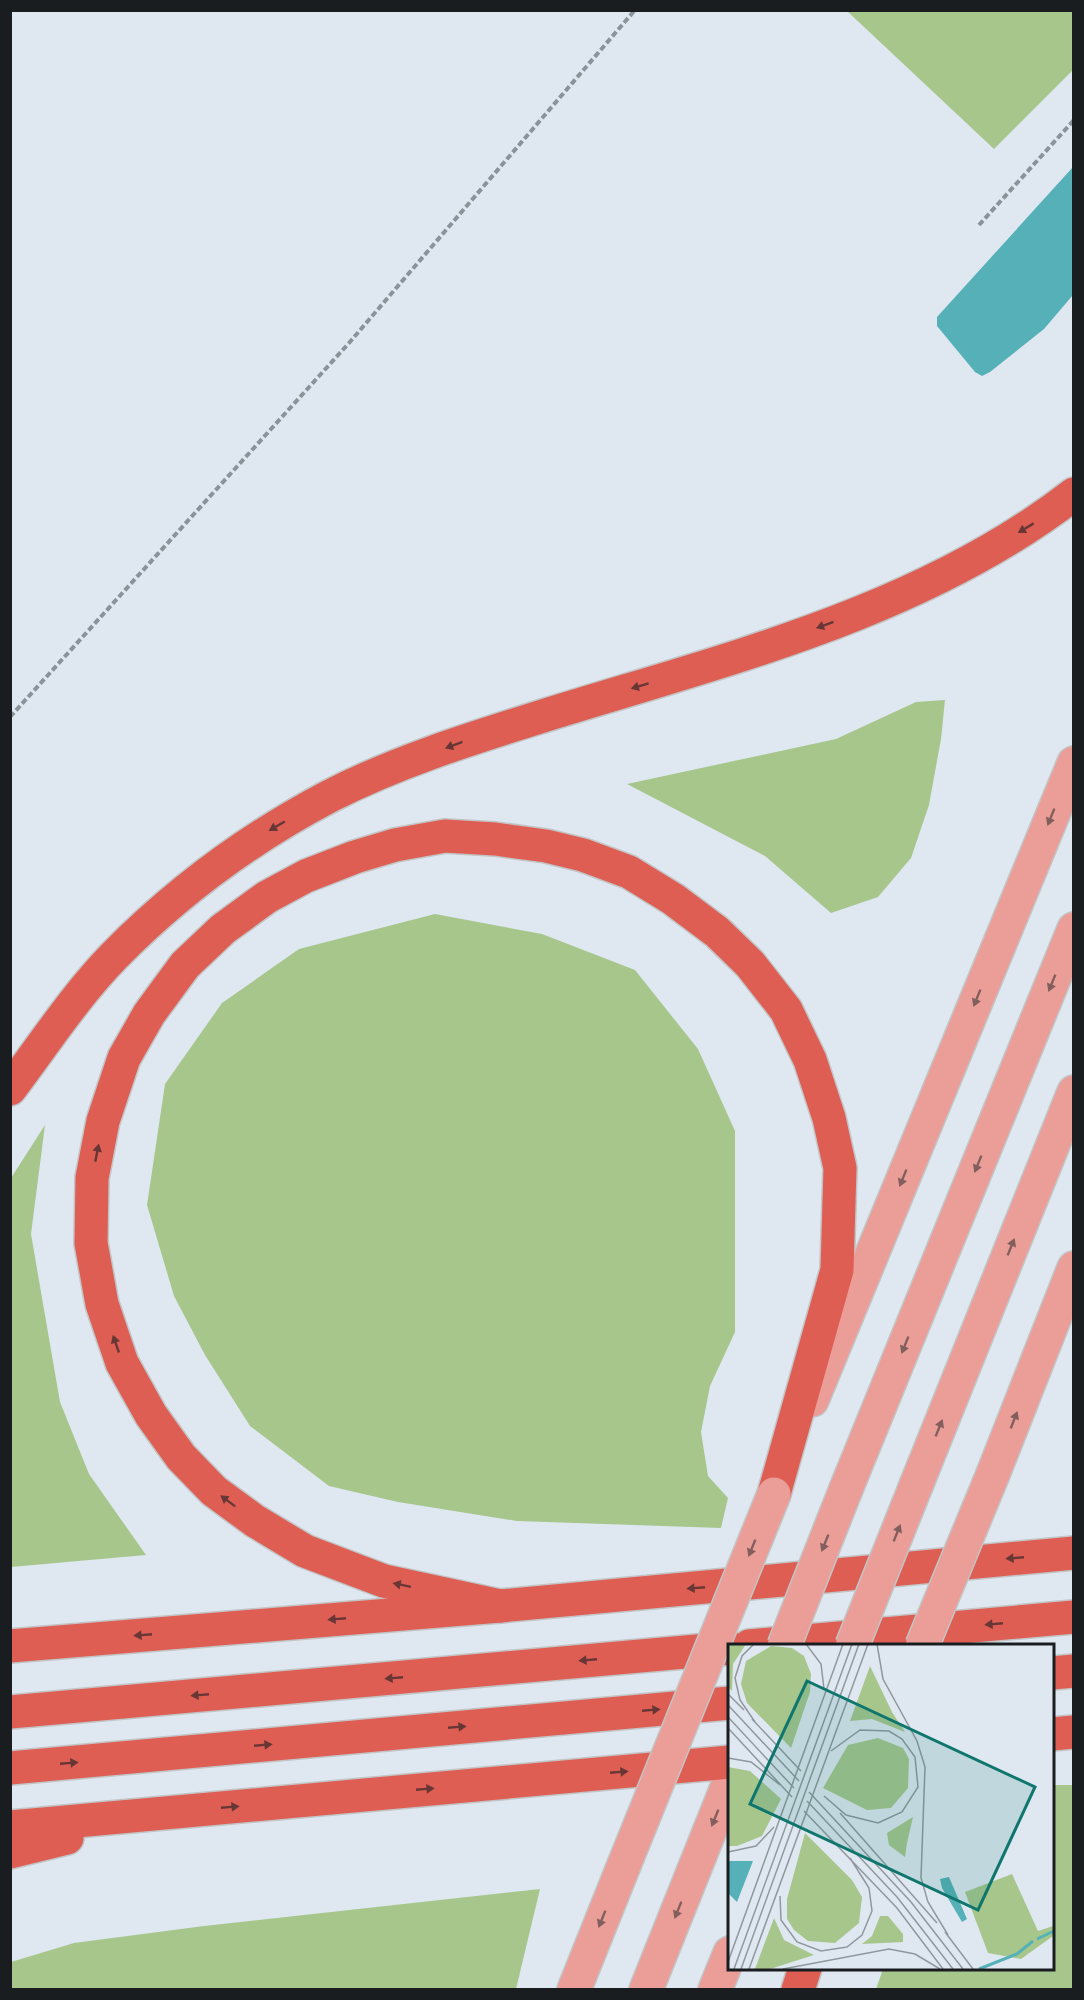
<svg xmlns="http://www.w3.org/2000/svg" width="1084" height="2000" font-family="'Work Sans',sans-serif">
  <rect width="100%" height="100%" fill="#dfe8f1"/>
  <!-- green -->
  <g fill="#a7c68c">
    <path d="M847 11H1073V70L994 149Z"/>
    <path d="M945 700 941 739 929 805 911 858 878 897 831 913 765 856 627 784 836 739 916 702Z"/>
    <path d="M435 914 542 934 635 970 698 1049 735 1131V1332L710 1386 701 1432 708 1476 728 1498 721 1528 517 1521 398 1502 329 1486 250 1426 205 1355 174 1296 147 1205 165 1084 222 1003 299 949Z"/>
    <path d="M45 1125 31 1234 60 1402 89 1474 146 1555 11 1567V1178Z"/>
    <path d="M1053 1785H1073V1989H876L883 1969 1052 1968Z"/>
    <path d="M540 1889 516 1989H11V1962L74 1943 204 1926Z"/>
  </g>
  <!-- water -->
  <path fill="#55b1b7" d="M1073 167V295L1044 329 990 372 982 376 975 372 937 326V317Z"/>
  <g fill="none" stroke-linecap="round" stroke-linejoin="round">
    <defs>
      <g id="major">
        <path d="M812 1400 1074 763"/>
        <path d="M993 1474 1074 1268"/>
        <path d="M917 1483 1074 1092"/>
        <path d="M846 1489 1074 929"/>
        <path d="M574 1990 624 1865"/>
        <path d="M646 1990 730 1780"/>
        <path d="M715 1990 730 1953"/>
      </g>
      <g id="highway">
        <path d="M10 1089C44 1044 75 996 114 956 177 892 250 838 330 796 398 761 473 738 546 715 726 659 922 612 1074 494"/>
        <path d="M500 1606 384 1581 305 1551 255 1521 214 1491 181 1457 151 1415 122 1363 102 1304 91 1243 92 1178 103 1121 124 1058 149 1014 185 965 223 929 267 897 306 876 355 857 395 845 445 836 495 839 546 846 583 855 629 872 673 899 717 932 750 964 786 1010 810 1060 829 1118 840 1168 837 1270 774 1494"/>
        <path d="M10 1646 500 1606 1074 1553"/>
        <path d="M749 1646 1074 1617"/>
        <path d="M1052 1673 1074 1671"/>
        <path d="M10 1712 730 1648"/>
        <path d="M1052 1734 1074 1732"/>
        <path d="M10 1768 730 1703"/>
        <path d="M10 1827 730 1762"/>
        <path d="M10 1852 67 1838"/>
        <path d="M798 1990 805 1968"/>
      </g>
    </defs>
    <!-- major casing -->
    <use href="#major" stroke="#c3c4c5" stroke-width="36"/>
    <!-- highway casing -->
    <use href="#highway" stroke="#c3c4c5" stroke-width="36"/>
    <!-- path -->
    <g stroke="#8b9298" stroke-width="4" stroke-dasharray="6 3" stroke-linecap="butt">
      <path d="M979 225 1074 120"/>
      <path d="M10 717 349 343 635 10"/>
    </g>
    <!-- major -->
    <use href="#major" stroke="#eb9e98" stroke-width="33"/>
    <!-- highway -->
    <use href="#highway" stroke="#de5e54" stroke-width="33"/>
    <defs>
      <g id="major-bridge">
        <path d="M784 1646 846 1489"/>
        <path d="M852 1646 917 1483"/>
        <path d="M922 1646 993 1474"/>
        <path d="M624 1865 774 1494"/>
      </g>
    </defs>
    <!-- major-bridge casing -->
    <use href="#major-bridge" stroke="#c3c4c5" stroke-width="36" stroke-linecap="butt"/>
    <!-- major-bridge -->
    <use href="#major-bridge" stroke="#eb9e98" stroke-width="33"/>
  </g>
  <!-- one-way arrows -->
  <defs><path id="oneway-solid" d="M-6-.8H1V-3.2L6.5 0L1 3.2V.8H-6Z" transform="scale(1.5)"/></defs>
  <g fill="#683735">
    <use href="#oneway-solid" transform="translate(1026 528) rotate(149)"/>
    <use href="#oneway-solid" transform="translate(825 625) rotate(160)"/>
    <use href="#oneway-solid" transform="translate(640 686) rotate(163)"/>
    <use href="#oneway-solid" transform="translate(454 745) rotate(159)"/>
    <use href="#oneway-solid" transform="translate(277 826) rotate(150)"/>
    <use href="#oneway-solid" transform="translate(97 1153) rotate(-79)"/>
    <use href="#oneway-solid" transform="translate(116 1344) rotate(-109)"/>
    <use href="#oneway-solid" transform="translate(228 1501) rotate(-143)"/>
    <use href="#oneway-solid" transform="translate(1015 1558) rotate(175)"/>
    <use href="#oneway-solid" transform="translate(402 1585) rotate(-168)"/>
    <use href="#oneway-solid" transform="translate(696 1588) rotate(175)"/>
    <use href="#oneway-solid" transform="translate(337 1619) rotate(175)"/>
    <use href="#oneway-solid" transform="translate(994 1624) rotate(175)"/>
    <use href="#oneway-solid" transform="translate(143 1635) rotate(175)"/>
    <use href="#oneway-solid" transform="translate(588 1660) rotate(175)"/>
    <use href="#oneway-solid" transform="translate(394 1678) rotate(175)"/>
    <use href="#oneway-solid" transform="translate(200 1695) rotate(175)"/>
    <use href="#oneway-solid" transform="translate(651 1710) rotate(-5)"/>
    <use href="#oneway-solid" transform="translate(457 1727) rotate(-5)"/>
    <use href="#oneway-solid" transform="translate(263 1745) rotate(-5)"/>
    <use href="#oneway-solid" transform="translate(69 1763) rotate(-5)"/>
    <use href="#oneway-solid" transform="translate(619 1772) rotate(-5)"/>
    <use href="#oneway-solid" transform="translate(425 1789) rotate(-5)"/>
    <use href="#oneway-solid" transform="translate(230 1807) rotate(-5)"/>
  </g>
  <g fill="#825e5c">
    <use href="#oneway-solid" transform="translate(1051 817) rotate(112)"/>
    <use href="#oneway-solid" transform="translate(1052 983) rotate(112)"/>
    <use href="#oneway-solid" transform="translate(977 998) rotate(112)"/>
    <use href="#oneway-solid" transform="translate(978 1164) rotate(112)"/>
    <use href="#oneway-solid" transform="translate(903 1178) rotate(112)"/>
    <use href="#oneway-solid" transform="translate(1011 1247) rotate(-68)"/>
    <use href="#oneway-solid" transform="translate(905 1345) rotate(112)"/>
    <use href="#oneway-solid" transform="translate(1014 1420) rotate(-69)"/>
    <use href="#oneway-solid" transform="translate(939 1428) rotate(-68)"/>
    <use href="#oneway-solid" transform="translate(897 1533) rotate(-68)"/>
    <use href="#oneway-solid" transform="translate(825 1543) rotate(112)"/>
    <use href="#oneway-solid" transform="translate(752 1548) rotate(112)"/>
    <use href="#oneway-solid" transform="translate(715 1818) rotate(112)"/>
    <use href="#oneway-solid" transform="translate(678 1910) rotate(112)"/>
    <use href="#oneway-solid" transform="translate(602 1919) rotate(112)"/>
  </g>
  <!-- overview -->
  <g transform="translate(728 1644)">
    <rect width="326" height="326" fill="#dfe8f1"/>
    <path d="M0 0H18L5 20 4 47 0 43ZM43 2 64 4 76 12 83 30 82 48 63 104 19 59 13 40 18 17ZM142 22 164 68 177 88 144 75 122 77ZM150 94 175 104 181 115 180 144 163 164 139 166 95 144 120 101ZM0 123 22 127 53 155 34 192 9 202H0ZM185 173 179 199 177 213 161 201 159 189ZM77 189 124 236 134 253 131 279 107 299 80 297 66 286 59 275V255ZM284 230 310 287 325 282V292L293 315 260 309 237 248ZM152 272H160L175 290V298L134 300 144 292ZM46 274 56 296 86 311 42 325H27Z" fill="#a7c68c"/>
    <path d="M0 217H25L9 258 0 249ZM221 233 239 275 234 278 214 244 212 235Z" fill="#55b1b7"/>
    <path fill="none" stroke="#55b1b7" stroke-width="3" d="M309 295 326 287M251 325 289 310 305 297"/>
    <path fill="none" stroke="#90979d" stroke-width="1.5" d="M26 0 14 12 7 34 12 56 27 78M78 0 93 20 96 45M149 0 155 35 189 97 197 123 193 234 200 258 220 291M0 50 16 66M0 61 71 137M0 73 66 144M24 75 73 127M0 84 64 153M0 114 23 118 52 141M81 148 183 258 235 325M96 152 118 171 150 179 174 168 190 143 187 113 174 95 161 87 132 86 103 107M79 157 169 253 225 325M76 167 169 264 215 325M112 169 209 279M0 208 28 202 46 183M52 252 53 276 69 298 93 307 119 303 134 291 144 267 141 244 122 214M217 288 245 325M0 318 115 0M6 325 124 0M13 325 131 0M21 325 140 0M55 325 161 305 187 310 212 325"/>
    <path fill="#0f766e" fill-opacity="0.15" stroke="#0f766e" stroke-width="3" d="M79 37 307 143 250 266 22 160Z"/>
    <rect width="326" height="326" fill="none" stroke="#191d20" stroke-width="3"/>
  </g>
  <!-- border -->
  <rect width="1084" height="2000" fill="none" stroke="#191d20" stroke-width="24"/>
</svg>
